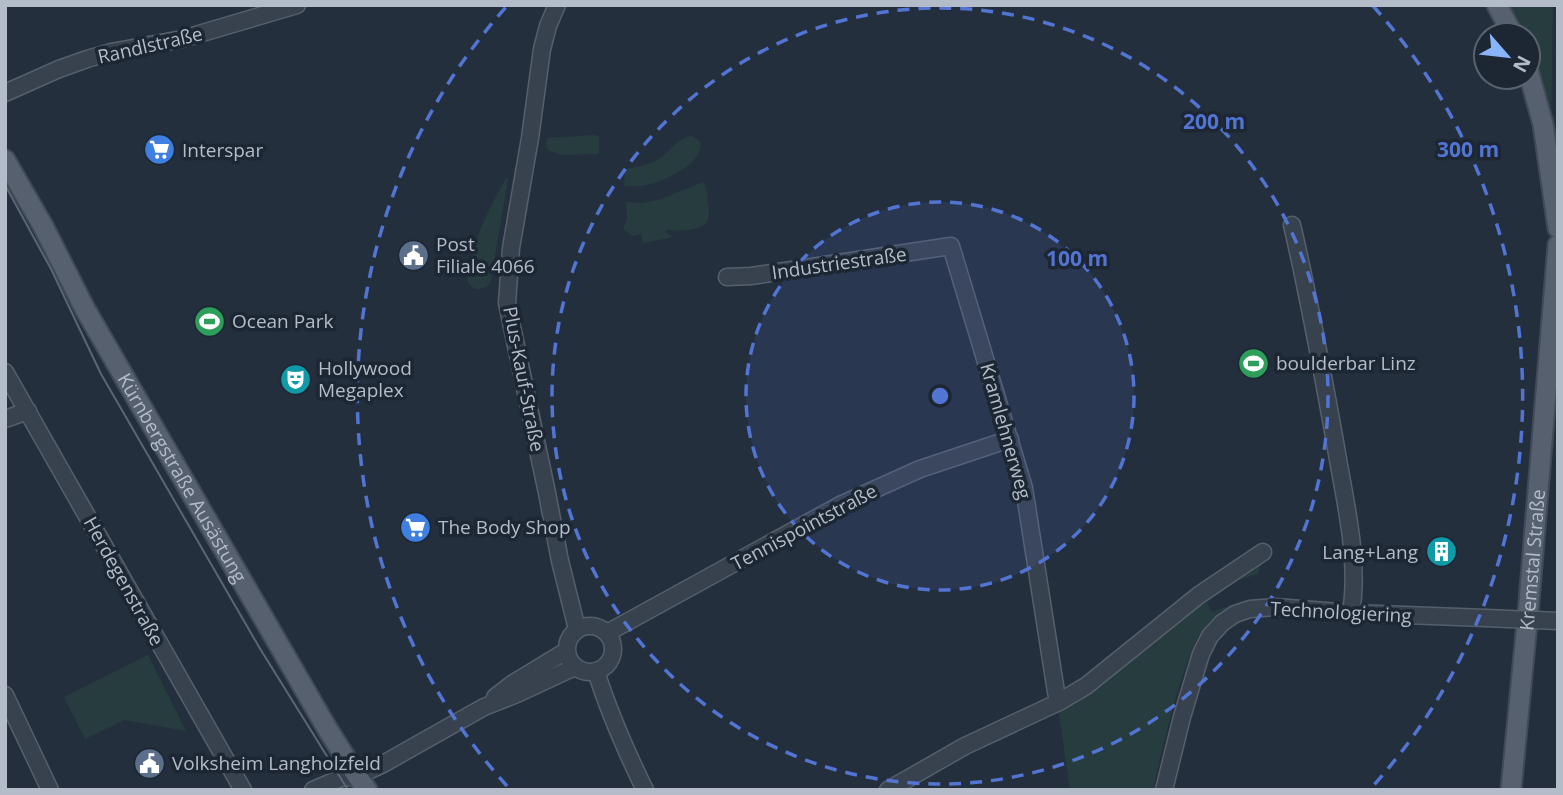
<svg xmlns="http://www.w3.org/2000/svg" width="1563" height="795" font-family="'Open Sans',sans-serif">
  <rect width="100%" height="100%" fill="#242f3e"/>
  <!-- green -->
  <g fill="#263c3f">
    <path d="M1503 5H1553L1551 134 1541 89 1528 53V35H1520Z"/>
    <path d="M595 135 599 137V154L560 155 548 150 546 146 547 138Z"/>
    <path d="M692 136 700 142C705 165 659 184 641 186 635 187 629 186 624 186L625 169C637 167 648 165 659 159 671 151 677 137 692 136Z"/>
    <path d="M506 178 508 179 491 280C489 287 483 289 476 289 473 287 470 286 468 282 460 264 496 196 506 178Z"/>
    <path d="M703 182C707 188 708 195 708 203 709 208 710 215 708 220 702 233 678 230 666 230L667 233 673 237 643 243 641 234 632 236 623 229 627 218 626 202 641 203 659 200Z"/>
    <path d="M1256 562 1261 565 1258 574 1230 583 1207 603 1212 612 1243 601 1259 604C1241 607 1223 608 1209 622 1185 645 1165 741 1156 776L1154 790H1070L1058 707 1093 688 1178 623 1217 589Z"/>
    <path d="M148 655 186 731 124 720 85 739 64 697Z"/>
  </g>
  <g fill="none" stroke-linecap="round" stroke-linejoin="round">
    <defs>
      <g id="minor">
        <path d="M557 5 548 26 542 49 530 138 511 248 507 303 547 493 560 561 577 629"/>
        <path d="M5 93 59 69 87 59 111 52 182 39 297 5"/>
        <path d="M1292 225C1309 297 1322 370 1335 442 1344 498 1360 557 1351 613"/>
        <path d="M727 277 751 276 951 246 1024 488 1056 692 1059 702"/>
        <path d="M5 372 243 790"/>
        <path d="M5 419 28 411"/>
        <circle cx="590" cy="649" r="23"/>
        <path d="M607 633 840 505 920 469 1010 439"/>
        <path d="M596 671C609 713 626 751 645 790"/>
        <path d="M5 695 50 790"/>
        <path d="M495 697 512 684 566 651"/>
        <path d="M313 790 341 778 357 776 383 764 484 707 517 694 575 667"/>
        <path d="M888 790 965 746 1059 702 1086 686 1199 595 1263 552"/>
        <path d="M1164 790 1182 717 1201 654 1210 636 1222 623 1235 614 1250 609 1275 607 1351 613 1486 618"/>
      </g>
      <g id="major">
        <path d="M1497 5 1513 35"/>
        <path d="M1528 70 1543 124 1558 228"/>
        <path id="s1" d="M5 160 43 226 85 309 328 730 357 776 367 790"/>
        <path id="s2" d="M1511 790 1529 602 1558 245"/>
      </g>
    </defs>
    <!-- minor casing -->
    <use href="#minor" stroke="#565f6c" stroke-width="19"/>
    <!-- major casing -->
    <use href="#major" stroke="#414a57" stroke-width="23"/>
    <!-- minor -->
    <use href="#minor" stroke="#38414e" stroke-width="16"/>
    <!-- major -->
    <use href="#major" stroke="#56606e" stroke-width="19"/>
    <!-- tram -->
    <path stroke="#5a6575" stroke-width="2" d="M5 185 51 269 101 374 259 647 348 790"/>
    <defs>
      <path id="minor-bridge" d="M1486 618 1558 621"/>
    </defs>
    <!-- minor-bridge casing -->
    <use href="#minor-bridge" stroke="#565f6c" stroke-width="19" stroke-linecap="butt"/>
    <!-- minor-bridge -->
    <use href="#minor-bridge" stroke="#38414e" stroke-width="16"/>
  </g>
  <!-- distance rings -->
  <circle cx="940" cy="396" r="194" fill="#5274d3" fill-opacity=".12"/>
  <g fill="none" stroke="#5274d3" stroke-width="3.5" stroke-dasharray="12 9">
    <circle cx="940" cy="396" r="194"/>
    <circle cx="940" cy="396" r="388"/>
    <path d="M507 786A583 583 0 0 1 507 6M1373 6A583 583 0 0 1 1373 786"/>
  </g>
  <!-- icons -->
  <defs>
    <symbol id="supermarket-disc" viewBox="-11 -11 22 22"><circle r="9.5" fill="#3f7fe0" stroke="#1d2633"/><path d="M-6-5.5h2.5l.6 2H6L4.5 2H-2.5L-4.4-4H-6ZM-1.5 3.2a1.3 1.3 0 1 0 .1 0ZM3 3.2a1.3 1.3 0 1 0 .1 0Z" fill="#fff"/></symbol>
    <symbol id="civic-disc" viewBox="-11 -11 22 22"><circle r="9.5" fill="#5c6f8a" stroke="#1d2633"/><path d="M-.6-6.5H3V-4.5H.6V-3L4-1V1h2V6H-6V1h2V-1L-.6-3ZM-1.2 2.5V6h2.4V2.5Z" fill="#fff"/></symbol>
    <symbol id="stadium-disc" viewBox="-11 -11 22 22"><circle r="9.5" fill="#2e9e5b" stroke="#1d2633"/><path d="M0-5a6.5 5 0 1 0 0 10a6.5 5 0 1 0 0-10ZM-3.5-1.8h7v3.6h-7Z" fill="#fff"/></symbol>
    <symbol id="theatre-disc" viewBox="-11 -11 22 22"><circle r="9.5" fill="#0f9aa8" stroke="#1d2633"/><path d="M-5-5.5Q0-4 5-5.5V0Q5 5 0 6Q-5 5-5 0ZM-3.3-2.5H-1v1.5H-3.3ZM1-2.5H3.3v1.5H1ZM-2.8 1Q0 5.5 2.8 1Z" fill="#fff"/></symbol>
    <symbol id="building-disc" viewBox="-11 -11 22 22"><circle r="9.5" fill="#0f9aa8" stroke="#1d2633"/><path d="M-4-6H4V6H1V3H-1V6H-4ZM-2.5-4.3h1.7v1.8h-1.7ZM.8-4.3h1.7v1.8H.8ZM-2.5-1h1.7V.8h-1.7ZM.8-1h1.7V.8H.8Z" fill="#fff"/></symbol>
  </defs>
  <g fill-rule="evenodd">
    <use href="#supermarket-disc" x="142" y="132" width="35" height="35"/>
    <use href="#civic-disc" x="396" y="238" width="35" height="35"/>
    <use href="#stadium-disc" x="192" y="304" width="35" height="35"/>
    <use href="#stadium-disc" x="1236" y="346" width="35" height="35"/>
    <use href="#theatre-disc" x="278" y="362" width="35" height="35"/>
    <use href="#supermarket-disc" x="398" y="510" width="35" height="35"/>
    <use href="#building-disc" x="1424" y="534" width="35" height="35"/>
    <use href="#civic-disc" x="132" y="746" width="35" height="35"/>
  </g>
  <g text-anchor="middle" dominant-baseline="central" stroke-width="7" stroke-linejoin="round" paint-order="stroke">
    <!-- street labels -->
    <g font-size="19" fill="#b4bcc9" stroke="#1d2633">
      <text transform="translate(150 45) rotate(-13)">Randlstraße</text>
      <text transform="translate(839 263) rotate(-8)">Industriestraße</text>
      <text transform="translate(524 379) rotate(79)">Plus-Kauf-Straße</text>
      <text transform="translate(1006 431) rotate(74)">Kramlehnerweg</text>
      <text stroke="none"><textPath href="#s1" startOffset="364">Kürnbergstraße Ausästung</textPath></text>
      <text transform="translate(804 527) rotate(-28)">Tennispointstraße</text>
      <text stroke="none"><textPath href="#s2" startOffset="231">Kremstal Straße</textPath></text>
      <text transform="translate(124 581) rotate(61)">Herdegenstraße</text>
      <text transform="translate(1341 612) rotate(3)">Technologiering</text>
    </g>
    <!-- poi labels -->
    <g font-size="19" fill="#b4bcc9" stroke="#1d2633" text-anchor="start">
      <text x="182" y="150">Interspar</text>
      <text x="436" y="244">Post<tspan x="436" dy="22">Filiale 4066</tspan></text>
      <text x="232" y="321">Ocean Park</text>
      <text x="1276" y="363">boulderbar Linz</text>
      <text x="318" y="368">Hollywood<tspan x="318" dy="22">Megaplex</tspan></text>
      <text x="438" y="527">The Body Shop</text>
      <text x="1418" y="552" text-anchor="end">Lang+Lang</text>
      <text x="172" y="763">Volksheim Langholzfeld</text>
    </g>
  </g>
  <circle cx="940" cy="396" r="10" fill="#5274d3" stroke="#1d2633" stroke-width="3.5"/>
  <g font-size="21" text-anchor="middle" font-weight="bold" fill="#5274d3" stroke="#1d2633" stroke-width="7" stroke-linejoin="round" paint-order="stroke">
    <text x="1214" y="129">200 m</text>
    <text x="1468" y="157">300 m</text>
    <text x="1077" y="266">100 m</text>
  </g>
  <!-- border -->
  <rect width="1563" height="795" fill="none" stroke="#b4bcc9" stroke-width="14"/>
  <!-- north arrow -->
  <g transform="translate(1507 56) rotate(118)"><circle r="33" fill="#1d2633" stroke="#59626f" stroke-width="2"/>
  <path d="M0-5L12 26L0 18L-12 26Z" fill="#8ab4f8"/>
  <text y="-10" font-size="19" font-weight="bold" text-anchor="middle" fill="#b4bcc9">N</text>
  </g>
</svg>
